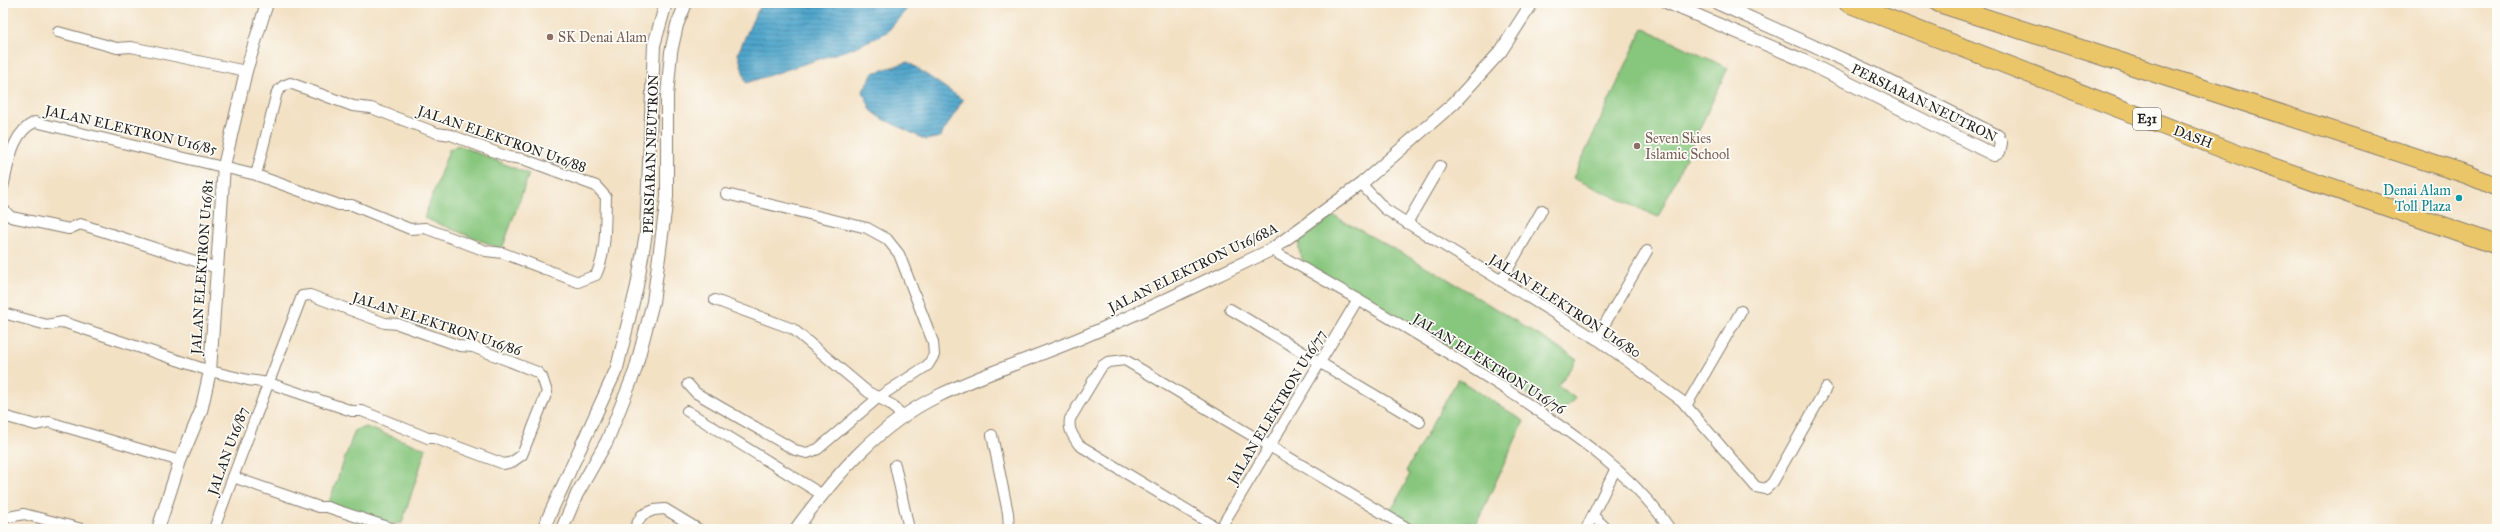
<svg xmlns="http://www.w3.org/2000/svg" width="2500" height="532" font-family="'IM FELL Great Primer',serif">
  <defs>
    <pattern id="water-rules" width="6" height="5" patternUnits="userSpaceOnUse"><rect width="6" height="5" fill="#4fa5cb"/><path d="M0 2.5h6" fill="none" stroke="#4186a4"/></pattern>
  </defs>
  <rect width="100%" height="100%" fill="#fdfcf7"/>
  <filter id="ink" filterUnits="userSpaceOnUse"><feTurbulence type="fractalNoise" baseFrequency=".025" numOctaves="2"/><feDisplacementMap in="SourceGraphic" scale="8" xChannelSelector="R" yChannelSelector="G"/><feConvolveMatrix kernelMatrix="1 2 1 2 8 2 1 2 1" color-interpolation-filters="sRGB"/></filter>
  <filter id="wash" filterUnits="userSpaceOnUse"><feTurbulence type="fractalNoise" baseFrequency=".012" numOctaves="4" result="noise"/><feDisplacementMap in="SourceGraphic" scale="16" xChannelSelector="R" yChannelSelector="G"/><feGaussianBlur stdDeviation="0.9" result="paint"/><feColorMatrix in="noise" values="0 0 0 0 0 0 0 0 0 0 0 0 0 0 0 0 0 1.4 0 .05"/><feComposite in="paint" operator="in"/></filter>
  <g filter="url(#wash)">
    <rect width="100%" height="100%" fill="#f3e1c4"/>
    <!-- green -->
    <g fill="#87c67d" stroke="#52714c">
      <path d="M1643 28 1728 68 1658 217 1573 178Z"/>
      <path d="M458 145 529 174 502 249 424 218 449 150Z"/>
      <path d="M1334 216 1438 273 1577 359 1558 386 1576 399 1557 414 1494 374 1303 261 1299 250V241Z"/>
      <path d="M1458 379 1524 421 1474 529H1419L1387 511 1395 504 1410 474 1406 471Z"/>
      <path d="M366 427 426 449 402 523 393 524 328 505 355 430Z"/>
    </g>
    <!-- water -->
    <g fill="url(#water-rules)" stroke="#366074">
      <path d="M763 3H912L887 32 856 47 746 83 738 53 755 15Z"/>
      <path d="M908 62 963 100 940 137 926 140 881 118 871 110 863 91 873 73Z"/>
    </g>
  </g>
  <g filter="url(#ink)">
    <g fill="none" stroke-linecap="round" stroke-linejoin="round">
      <defs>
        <g id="minor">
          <path d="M58 32 117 48 131 47 246 71"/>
          <path d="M1361 184 1385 209 1399 218 1601 342 1682 401 1756 487 1766 489 1773 482 1826 388"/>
          <path d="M3 187C9 164 11 133 35 122L256 175 339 205H352L410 229 425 228 486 251 503 253 578 282 596 275C607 252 605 222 606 197L596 186 523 159 508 157 451 135 437 133 371 108 353 106 290 83 283 86 277 92 256 175"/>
          <path d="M3 209 11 217 69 229 80 224 217 268"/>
          <path d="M1407 223 1440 166"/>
          <path d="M1271 250C1353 296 1434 343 1513 394 1569 431 1632 472 1670 529"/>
          <path d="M1501 281 1542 210"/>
          <path d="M715 300 793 329 868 392 892 405 903 418"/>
          <path d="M1230 309 1420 422"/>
          <path d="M3 313 47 325 63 322 210 371 248 380 269 383 352 411H362L428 438H434L504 464 512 462 522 455 547 392 542 377 537 372 473 347 460 346 398 324 385 323 310 295 302 296C272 374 242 451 214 529"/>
          <path d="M1596 339 1647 251"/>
          <path d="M688 384 696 393 795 450 807 453 818 449 879 397 928 365 934 355 933 342 899 254 887 239 867 228 726 194"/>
          <path d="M1686 406 1741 311"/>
          <path d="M687 411 821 494"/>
          <path d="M3 416 36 425 49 422 180 461"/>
          <path d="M992 435 1008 513 1009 529"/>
          <path d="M895 465 909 529"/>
          <path d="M233 477 319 507H327L394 529"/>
          <path d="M3 516 9 517 24 514 82 529"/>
          <path d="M1593 516 1607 529"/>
          <path d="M634 529 642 515 654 510 665 509 698 529"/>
          <path d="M1219 529 1079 445C1073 436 1068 430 1070 419L1102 366 1108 362 1125 360 1409 529"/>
          <path d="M1220 529 1358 299"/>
          <path d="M1586 529 1615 470"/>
        </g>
        <g id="tertiary">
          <path d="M1668 3 1798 58 1994 155 1999 152 2001 143 1998 136 1869 71 1717 3"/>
          <path d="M158 529 180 461 201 411 210 371 224 166 246 71 267 3"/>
          <path d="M543 529 617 368 637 286 646 233 654 45 666 3"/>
          <path d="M562 529 577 494 607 441 635 371 653 302 667 197V96L671 52 677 25 686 3"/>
          <path d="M796 529C834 477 879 424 938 396 987 372 1040 356 1090 334 1151 308 1211 278 1271 250L1361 184 1454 103 1501 51 1532 3"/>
        </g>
        <g id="motorway">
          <path d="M1848 3 2252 160 2497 245"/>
          <path d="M1939 3 2469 175 2497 187"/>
        </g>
      </defs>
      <!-- minor casing -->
      <use href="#minor" stroke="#887e70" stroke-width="12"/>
      <!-- tertiary casing -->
      <use href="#tertiary" stroke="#887e70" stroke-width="14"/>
      <!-- motorway casing -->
      <use href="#motorway" stroke="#887e70" stroke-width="20"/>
      <!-- minor -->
      <use href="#minor" stroke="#fff" stroke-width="10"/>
      <!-- tertiary -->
      <use href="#tertiary" stroke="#fff" stroke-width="12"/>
      <!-- motorway -->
      <use href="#motorway" stroke="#ebc669" stroke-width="18"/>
    </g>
  </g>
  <!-- markers -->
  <g fill="#8d6e63" stroke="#fdfcf7" stroke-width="1.5">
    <circle cx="550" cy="37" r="4"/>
    <circle cx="1637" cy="146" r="4"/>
  </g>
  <circle fill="#0f9aa8" stroke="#fdfcf7" stroke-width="1.5" cx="2459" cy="198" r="4"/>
  <g text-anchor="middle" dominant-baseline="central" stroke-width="3.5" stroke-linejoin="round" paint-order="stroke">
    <!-- shield labels -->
    <rect fill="#fdfcf7" stroke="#605f5e" stroke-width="1" x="2133" y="108" width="28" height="22" rx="3"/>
    <g font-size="13" font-weight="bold" fill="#1c1c1c">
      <text x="2147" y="119">E31</text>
    </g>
    <!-- education labels -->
    <g font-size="14" fill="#785e54" stroke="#fdfcf7" text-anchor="start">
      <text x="558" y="37">SK Denai Alam</text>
      <text x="1645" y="138">Seven Skies<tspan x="1645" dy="16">Islamic School</tspan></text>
    </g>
    <!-- street labels -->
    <g font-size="14" fill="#1c1c1c" stroke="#fdfcf7">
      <text transform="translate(1924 103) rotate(26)">PERSIARAN NEUTRON</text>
      <text transform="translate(131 130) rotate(13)">JALAN ELEKTRON U16/85</text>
      <text transform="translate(2193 137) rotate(21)">DASH</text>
      <text transform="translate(502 139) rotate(19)">JALAN ELEKTRON U16/88</text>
      <text transform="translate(651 154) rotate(-88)">PERSIARAN NEUTRON</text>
      <text transform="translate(202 267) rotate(-86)">JALAN ELEKTRON U16/81</text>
      <text transform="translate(1193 268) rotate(-26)">JALAN ELEKTRON U16/68A</text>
      <text transform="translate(1565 306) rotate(33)">JALAN ELEKTRON U16/80</text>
      <text transform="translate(437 324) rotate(18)">JALAN ELEKTRON U16/86</text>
      <text transform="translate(1489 364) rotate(32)">JALAN ELEKTRON U16/76</text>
      <text transform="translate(1277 407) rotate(-59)">JALAN ELEKTRON U16/77</text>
      <text transform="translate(228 451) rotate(-70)">JALAN U16/87</text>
    </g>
    <!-- culture labels -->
    <g font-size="14" fill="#0d838f" stroke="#fdfcf7" text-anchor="end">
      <text x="2451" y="190">Denai Alam<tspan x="2451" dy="16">Toll Plaza</tspan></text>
    </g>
  </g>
  <!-- margin -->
  <rect width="2500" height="532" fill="none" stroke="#fdfcf7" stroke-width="16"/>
</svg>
